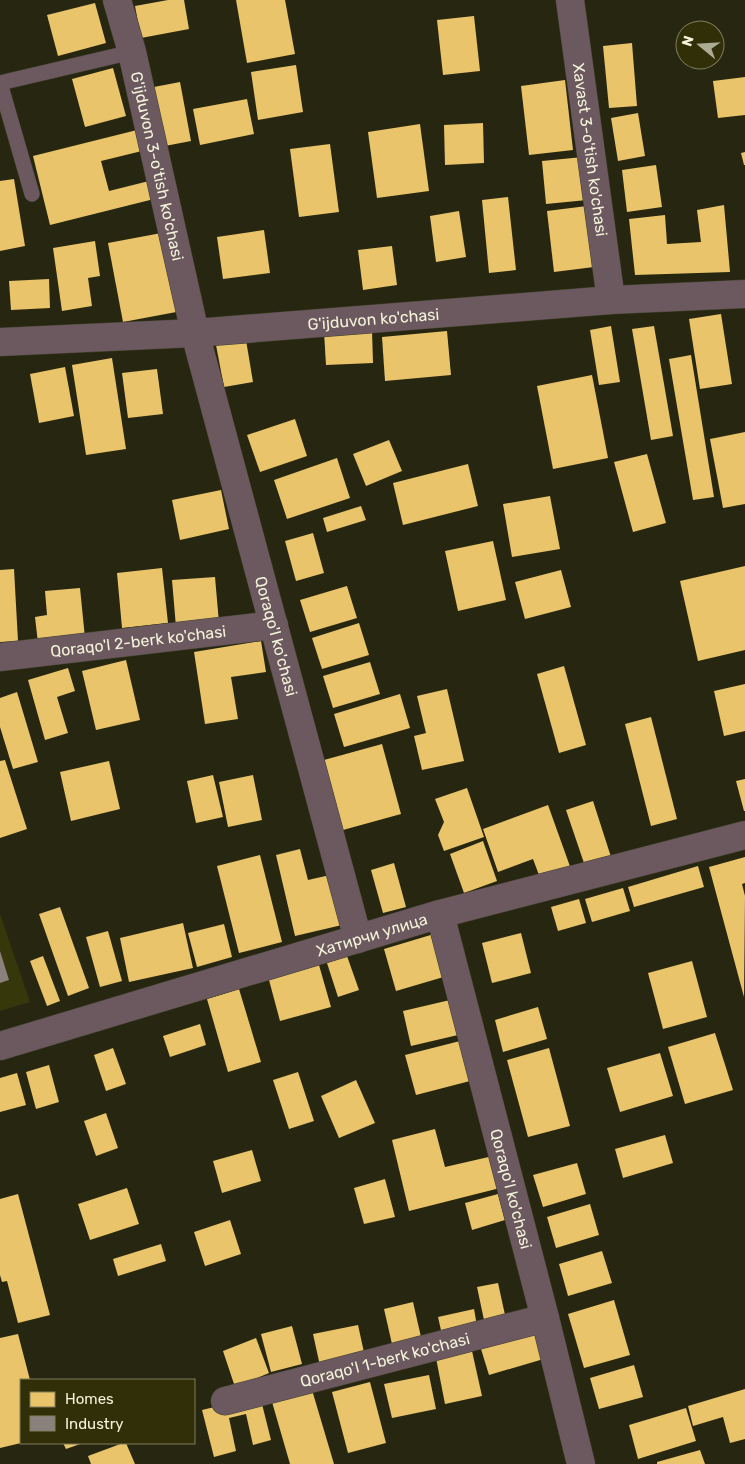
<svg xmlns="http://www.w3.org/2000/svg" width="745" height="1464" font-family="Rubik,sans-serif">
  <rect width="100%" height="100%" fill="#272711"/>
  <!-- built -->
  <path fill="#37370c" d="M0 914 30 1002 0 1011Z"/>
  <!-- homes -->
  <g fill="#e9c46a">
    <path d="M168 0H184L189 29 141 38 135 6Z"/>
    <path d="M236 0H285L295 54 247 63Z"/>
    <path d="M95 3 106 43 58 56 47 15Z"/>
    <path d="M474 16 480 71 443 75 437 20Z"/>
    <path d="M632 43 637 106 609 108 603 46Z"/>
    <path d="M296 65 303 112 258 120 251 72Z"/>
    <path d="M113 68 126 116 85 127 72 79Z"/>
    <path d="M745 77V115L718 118 713 81Z"/>
    <path d="M565 80 573 150 529 155 521 86Z"/>
    <path d="M180 82 191 141 165 146 154 87Z"/>
    <path d="M247 99 254 134 200 145 193 109Z"/>
    <path d="M638 113 645 156 618 161 611 118Z"/>
    <path d="M483 123 484 163 445 165 444 125Z"/>
    <path d="M420 124 429 191 377 198 368 132Z"/>
    <path d="M141 129 146 150 101 161 109 191 153 180 158 198 50 225 33 156Z"/>
    <path d="M330 144 339 212 299 217 290 149Z"/>
    <path d="M745 152V165H744L741 153Z"/>
    <path d="M583 157 587 200 546 204 542 161Z"/>
    <path d="M656 165 662 207 627 212 622 170Z"/>
    <path d="M14 179 25 246 0 251V181Z"/>
    <path d="M508 197 516 270 489 273 482 200Z"/>
    <path d="M724 205 730 272 635 275 629 219 665 215 667 244 701 242 697 210Z"/>
    <path d="M587 206 594 267 554 272 547 211Z"/>
    <path d="M459 211 466 257 436 262 430 216Z"/>
    <path d="M264 230 270 273 223 279 217 237Z"/>
    <path d="M172 231 187 310 123 322 108 243Z"/>
    <path d="M95 241 100 276 88 278 92 306 62 311 53 248Z"/>
    <path d="M392 246 397 285 363 290 358 250Z"/>
    <path d="M49 279 50 308 11 310 9 281Z"/>
    <path d="M721 314 732 384 700 389 689 319Z"/>
    <path d="M611 326 620 382 599 385 590 330Z"/>
    <path d="M654 326 673 436 651 440 632 329Z"/>
    <path d="M372 330 373 363 326 365 324 332Z"/>
    <path d="M447 331 451 375 385 381 382 337Z"/>
    <path d="M246 340 253 382 224 387 216 345Z"/>
    <path d="M691 355 714 497 693 500 669 359Z"/>
    <path d="M112 358 126 449 86 455 72 365Z"/>
    <path d="M65 367 74 416 39 423 30 374Z"/>
    <path d="M157 369 163 414 128 418 122 373Z"/>
    <path d="M592 375 608 458 553 469 537 386Z"/>
    <path d="M295 419 307 456 260 472 247 435Z"/>
    <path d="M745 432V504L723 508 710 439Z"/>
    <path d="M389 440 402 471 366 486 353 454Z"/>
    <path d="M647 454 666 523 633 532 614 462Z"/>
    <path d="M337 458 350 498 287 519 274 480Z"/>
    <path d="M468 464 478 506 403 525 393 483Z"/>
    <path d="M221 490 229 529 180 540 172 500Z"/>
    <path d="M550 496 560 549 512 557 503 504Z"/>
    <path d="M361 506 366 520 327 532 323 518Z"/>
    <path d="M313 533 324 573 296 581 285 541Z"/>
    <path d="M493 541 506 600 458 611 445 551Z"/>
    <path d="M745 566V650L698 661 680 581Z"/>
    <path d="M162 568 168 623 122 628 117 573Z"/>
    <path d="M14 569 18 641 0 642V570Z"/>
    <path d="M561 570 571 607 525 619 515 582Z"/>
    <path d="M215 577 219 623 176 627 172 580Z"/>
    <path d="M347 586 357 618 310 632 300 600Z"/>
    <path d="M80 588 85 638 38 643 35 617 47 615 45 591Z"/>
    <path d="M359 623 369 655 322 669 312 638Z"/>
    <path d="M261 641 266 672 231 677 238 719 205 724 194 652Z"/>
    <path d="M126 660 140 720 96 730 82 671Z"/>
    <path d="M370 662 380 694 333 708 323 676Z"/>
    <path d="M564 666 586 745 559 753 537 674Z"/>
    <path d="M68 668 75 691 57 697 68 733 45 740 28 680Z"/>
    <path d="M745 684V731L724 736 714 691Z"/>
    <path d="M447 689 464 761 422 770 414 736 426 733 417 696Z"/>
    <path d="M17 692 38 762 13 769 0 727V698Z"/>
    <path d="M400 694 410 728 344 747 334 714Z"/>
    <path d="M651 717 677 819 651 826 625 724Z"/>
    <path d="M382 744 401 814 343 830 324 760Z"/>
    <path d="M5 760 27 829 0 838V761Z"/>
    <path d="M109 761 120 809 71 821 60 772Z"/>
    <path d="M213 775 223 817 196 823 187 781Z"/>
    <path d="M253 775 262 820 228 827 219 782Z"/>
    <path d="M745 779V811H744L736 781Z"/>
    <path d="M467 788 484 837 444 851 438 835 444 822 435 799Z"/>
    <path d="M593 801 612 860 586 869 566 810Z"/>
    <path d="M548 805 572 872 542 883 533 859 498 872 483 829Z"/>
    <path d="M483 841 497 881 464 893 450 854Z"/>
    <path d="M300 849 308 880 330 875 342 925 295 936 276 855Z"/>
    <path d="M260 855 282 942 239 953 217 866Z"/>
    <path d="M745 857V883L742 884 745 896 744 997 709 867Z"/>
    <path d="M394 863 406 907 383 913 371 870Z"/>
    <path d="M698 866 704 887 634 907 628 887Z"/>
    <path d="M623 888 630 911 592 922 585 899Z"/>
    <path d="M579 899 586 923 558 931 551 907Z"/>
    <path d="M60 907 89 988 68 996 39 914Z"/>
    <path d="M183 923 193 968 129 982 120 938Z"/>
    <path d="M224 924 232 957 197 967 188 933Z"/>
    <path d="M108 931 122 981 100 987 86 937Z"/>
    <path d="M521 933 531 973 492 983 482 943Z"/>
    <path d="M434 934 447 976 396 991 384 949Z"/>
    <path d="M43 956 60 1001 47 1006 30 961Z"/>
    <path d="M347 956 359 990 338 997 327 963Z"/>
    <path d="M692 961 707 1017 663 1029 648 973Z"/>
    <path d="M319 965 331 1007 280 1021 269 980Z"/>
    <path d="M239 989 261 1062 228 1072 207 999Z"/>
    <path d="M450 1000 458 1035 411 1046 403 1011Z"/>
    <path d="M538 1007 547 1039 503 1052 495 1020Z"/>
    <path d="M200 1024 206 1045 170 1057 163 1036Z"/>
    <path d="M715 1033 733 1090 685 1104 668 1047Z"/>
    <path d="M460 1041 470 1081 416 1095 405 1055Z"/>
    <path d="M113 1048 126 1084 106 1091 94 1055Z"/>
    <path d="M549 1048 570 1126 528 1137 507 1060Z"/>
    <path d="M660 1053 673 1096 620 1112 607 1068Z"/>
    <path d="M49 1065 59 1102 36 1109 26 1072Z"/>
    <path d="M298 1072 314 1121 289 1129 273 1080Z"/>
    <path d="M17 1073 26 1105 0 1112V1078Z"/>
    <path d="M356 1080 375 1123 339 1138 321 1096Z"/>
    <path d="M106 1113 118 1148 96 1156 84 1121Z"/>
    <path d="M435 1129 445 1167 493 1156 500 1188 409 1211 392 1140Z"/>
    <path d="M665 1135 673 1163 623 1178 615 1149Z"/>
    <path d="M252 1150 261 1181 222 1193 213 1161Z"/>
    <path d="M577 1163 586 1194 543 1207 533 1175Z"/>
    <path d="M385 1179 395 1217 364 1224 354 1188Z"/>
    <path d="M127 1188 139 1224 90 1240 78 1204Z"/>
    <path d="M18 1194 50 1315 18 1323 7 1281 2 1282 0 1275V1199Z"/>
    <path d="M498 1194 505 1220 472 1230 465 1203Z"/>
    <path d="M590 1204 599 1235 556 1248 547 1217Z"/>
    <path d="M230 1220 241 1254 205 1266 194 1232Z"/>
    <path d="M161 1244 166 1261 118 1276 113 1259Z"/>
    <path d="M602 1251 612 1283 568 1296 559 1264Z"/>
    <path d="M498 1283 505 1315 484 1320 477 1287Z"/>
    <path d="M614 1300 630 1355 584 1368 568 1314Z"/>
    <path d="M413 1302 421 1337 392 1344 384 1309Z"/>
    <path d="M474 1309 478 1331 443 1339 438 1317Z"/>
    <path d="M358 1325 365 1357 320 1366 313 1334Z"/>
    <path d="M292 1326 302 1364 271 1372 261 1334Z"/>
    <path d="M539 1332 547 1358 489 1375 481 1349Z"/>
    <path d="M18 1334 30 1380H21V1443L0 1448V1338Z"/>
    <path d="M256 1338 269 1373 235 1387 223 1351Z"/>
    <path d="M472 1351 482 1396 445 1404 436 1358Z"/>
    <path d="M634 1365 643 1397 599 1409 590 1378Z"/>
    <path d="M429 1375 436 1409 392 1418 384 1384Z"/>
    <path d="M370 1382 386 1443 348 1453 332 1392Z"/>
    <path d="M745 1389V1439L730 1443 723 1417 693 1426 688 1406Z"/>
    <path d="M312 1390 334 1464H290L272 1402Z"/>
    <path d="M260 1396 271 1440 253 1445 246 1414 229 1418 236 1451 214 1457 202 1410Z"/>
    <path d="M686 1408 696 1441 638 1459 629 1425Z"/>
    <path d="M63 1443H83L66 1449Z"/>
    <path d="M123 1443H126L135 1464H91L88 1456Z"/>
    <path d="M700 1450 705 1464H657V1462Z"/>
  </g>
  <!-- industry -->
  <path fill="#8a817c" d="M0 951 9 980 0 983Z"/>
  <g fill="none" stroke-linecap="round" stroke-linejoin="round">
    <defs>
      <path id="service" d="M32 194 0 83 132 52"/>
      <g id="minor">
        <path id="s1" d="M117 0 132 52 195 333 358 939"/>
        <path id="s2" d="M570 0 611 300"/>
        <path id="s3" d="M0 342 195 333 611 300 745 294"/>
        <path id="s4" d="M0 657 274 625"/>
        <path id="s5" d="M440 914 545 1318 581 1464"/>
        <path id="s6" d="M0 1046 440 914 745 835"/>
        <path id="s7" d="M225 1401 545 1318"/>
      </g>
    </defs>
    <!-- service casing -->
    <use href="#service" stroke="#42422f" stroke-width="16"/>
    <!-- minor casing -->
    <use href="#minor" stroke="#42422f" stroke-width="29"/>
    <!-- service -->
    <use href="#service" stroke="#6c585f" stroke-width="15"/>
    <!-- minor -->
    <use href="#minor" stroke="#6c585f" stroke-width="28"/>
  </g>
  <g text-anchor="middle" dominant-baseline="central" stroke-width="5" stroke-linejoin="round" paint-order="stroke">
    <!-- street labels -->
    <g font-size="16" fill="#f2f3d9" stroke="#302f08">
      <text stroke="none"><textPath href="#s2" startOffset="151">Xavast 3-o'tish ko'chasi</textPath></text>
      <text stroke="none"><textPath href="#s1" startOffset="171">G'ijduvon 3-o'tish ko'chasi</textPath></text>
      <text stroke="none"><textPath href="#s3" startOffset="374">G'ijduvon ko'chasi</textPath></text>
      <text stroke="none"><textPath href="#s1" startOffset="656">Qoraqo'l ko'chasi</textPath></text>
      <text stroke="none"><textPath href="#s4" startOffset="139">Qoraqo'l 2-berk ko'chasi</textPath></text>
      <text stroke="none"><textPath href="#s6" startOffset="388">Хатирчи улица</textPath></text>
      <text stroke="none"><textPath href="#s5" startOffset="284">Qoraqo'l ko'chasi</textPath></text>
      <text stroke="none"><textPath href="#s7" startOffset="165">Qoraqo'l 1-berk ko'chasi</textPath></text>
    </g>
  </g>
  <!-- legend -->
  <rect x="20" y="1379" width="175" height="65" fill="#302f08" stroke="#7e7d5c"/>
  <rect x="30" y="1392" width="25" height="15" fill="#e9c46a" stroke="#7e7d5c"/>
  <text x="65" y="1404" font-size="15" fill="#f2f3d9">Homes</text>
  <rect x="30" y="1416" width="25" height="15" fill="#8a817c" stroke="#7e7d5c"/>
  <text x="65" y="1429" font-size="15" fill="#f2f3d9">Industry</text>
  <!-- north arrow -->
  <g transform="translate(700 45) rotate(288)"><circle r="24" fill="#302f08" stroke="#7e7d5c"/>
  <path d="M0-4L9 19L0 12L-9 19Z" fill="#abac93"/>
  <text y="-8" font-size="14" font-weight="bold" text-anchor="middle" fill="#f2f3d9">N</text>
  </g>
</svg>
